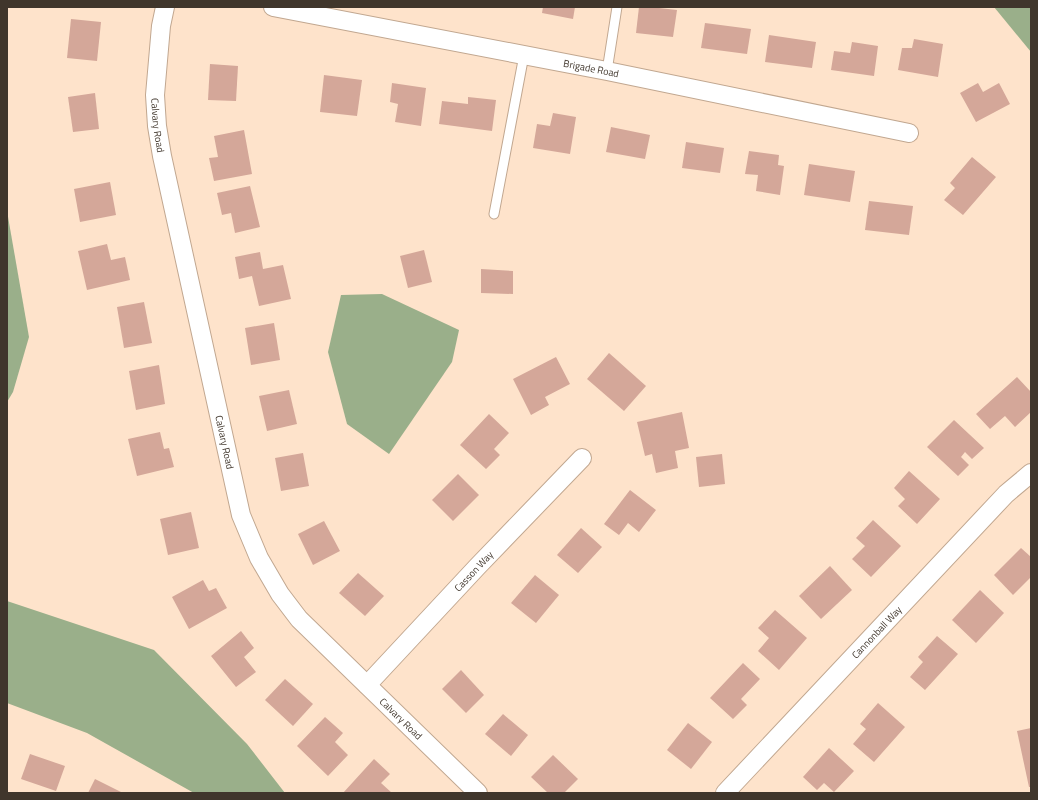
<svg xmlns="http://www.w3.org/2000/svg" width="1038" height="800" font-family="'Titillium Web',sans-serif">
  <rect width="100%" height="100%" fill="#fee3cb"/>
  <!-- forest -->
  <g fill="#9aaf8a">
    <path d="M994 7H1031V52Z"/>
    <path d="M7 211 29 337 13 392 7 402Z"/>
    <path d="M382 294 459 330 452 362 389 454 347 424 328 352 341 295Z"/>
    <path d="M7 601 154 650 247 744 285 793H194L87 733 7 703Z"/>
  </g>
  <!-- building -->
  <g fill="#d4a799">
    <path d="M543 7H575L573 19 542 13Z"/>
    <path d="M639 7H650L677 10 673 37 636 33Z"/>
    <path d="M71 19 101 22 97 61 67 58Z"/>
    <path d="M705 23 751 29 747 54 701 48Z"/>
    <path d="M769 35 816 42 812 68 765 62Z"/>
    <path d="M914 39 943 44 938 77 898 70 902 48H912Z"/>
    <path d="M852 42 878 46 874 76 831 70 834 51 850 53Z"/>
    <path d="M210 64 238 66 236 101 208 100Z"/>
    <path d="M324 75 362 80 357 116 320 112Z"/>
    <path d="M392 83 426 88 421 126 395 122 398 104 390 102Z"/>
    <path d="M978 83 983 92 999 83 1010 104 976 122 960 93Z"/>
    <path d="M95 93 99 129 73 132 68 97Z"/>
    <path d="M468 97 496 100 492 131 439 124 442 101 468 104Z"/>
    <path d="M553 113 576 117 570 154 533 148 537 124 550 126Z"/>
    <path d="M611 127 650 135 645 159 606 152Z"/>
    <path d="M244 130 252 174 214 181 209 158 218 157 214 136Z"/>
    <path d="M686 142 724 148 720 173 682 168Z"/>
    <path d="M749 151 779 155 778 165 784 166 780 195 756 191 758 175 745 174Z"/>
    <path d="M972 157 996 177 963 215 944 200 955 188 950 183Z"/>
    <path d="M809 164 855 171 850 202 804 195Z"/>
    <path d="M110 182 116 215 80 222 74 189Z"/>
    <path d="M250 186 260 227 235 233 231 213 222 215 217 193Z"/>
    <path d="M869 201 913 206 909 235 865 230Z"/>
    <path d="M107 244 111 260 125 257 130 280 87 290 78 251Z"/>
    <path d="M424 250 432 282 408 288 400 256Z"/>
    <path d="M260 252 263 269 283 265 291 299 259 306 252 276 239 279 235 257Z"/>
    <path d="M481 269 513 271V294L481 293Z"/>
    <path d="M144 302 152 343 124 348 117 307Z"/>
    <path d="M274 323 280 360 251 365 245 328Z"/>
    <path d="M609 353 646 386 624 411 587 379Z"/>
    <path d="M556 357 570 384 545 397 549 405 531 415 513 379Z"/>
    <path d="M159 365 165 404 136 410 129 371Z"/>
    <path d="M1017 377 1031 392V412L1015 427 1005 416 990 429 976 414Z"/>
    <path d="M289 390 297 424 267 431 259 396Z"/>
    <path d="M682 412 689 448 675 451 678 468 656 473 652 454 645 456 637 422Z"/>
    <path d="M489 414 509 433 494 449 500 455 486 469 460 445Z"/>
    <path d="M954 420 984 448 972 459 965 452 961 457 969 465 958 476 927 447Z"/>
    <path d="M160 432 164 449 169 448 174 467 137 476 128 439Z"/>
    <path d="M303 453 309 486 281 491 275 458Z"/>
    <path d="M722 454 725 484 699 487 696 457Z"/>
    <path d="M909 471 940 499 917 524 898 506 905 499 894 488Z"/>
    <path d="M458 474 479 495 453 521 432 500Z"/>
    <path d="M630 490 656 510 639 532 628 523 619 535 604 524Z"/>
    <path d="M191 512 199 548 168 555 160 519Z"/>
    <path d="M873 520 901 546 871 577 852 559 865 546 856 538Z"/>
    <path d="M324 521 340 551 313 565 298 534Z"/>
    <path d="M581 528 602 547 578 573 557 555Z"/>
    <path d="M1021 548 1031 557V577L1013 595 994 575Z"/>
    <path d="M830 566 852 590 821 619 799 596Z"/>
    <path d="M358 573 384 596 365 616 339 593Z"/>
    <path d="M535 575 559 595 536 623 511 603Z"/>
    <path d="M203 580 209 591 216 588 227 608 189 629 172 597Z"/>
    <path d="M980 590 1004 613 976 643 952 620Z"/>
    <path d="M775 610 807 638 779 670 758 651 769 638 758 628Z"/>
    <path d="M241 631 254 648 244 657 256 672 236 687 211 656Z"/>
    <path d="M937 636 958 654 925 690 910 677 923 662 918 657Z"/>
    <path d="M743 663 760 679 741 699 747 705 733 719 710 698Z"/>
    <path d="M461 670 484 695 466 713 442 689Z"/>
    <path d="M285 679 313 704 293 726 265 700Z"/>
    <path d="M878 703 905 727 874 762 853 744 866 729 860 724Z"/>
    <path d="M503 714 528 735 511 756 485 734Z"/>
    <path d="M325 717 343 733 335 742 348 755 328 776 297 746Z"/>
    <path d="M688 723 712 742 691 769 667 750Z"/>
    <path d="M1031 728V787H1029L1017 731Z"/>
    <path d="M829 748 854 771 834 792 824 783 817 790 803 777Z"/>
    <path d="M30 754 65 766 56 791 21 779Z"/>
    <path d="M553 755 578 779 564 793H548L531 777Z"/>
    <path d="M374 759 390 774 381 783 392 793H343Z"/>
    <path d="M95 779 123 793H88Z"/>
  </g>
  <g fill="none" stroke-linecap="round" stroke-linejoin="round">
    <defs>
      <g id="service">
        <path d="M607 71 617 7"/>
        <path d="M494 214 524 55"/>
      </g>
      <g id="minor">
        <path id="s1" d="M165 7 161 26 155 95 157 126 162 156 241 515 259 558 280 594 299 619 478 793"/>
        <path id="s2" d="M273 7 607 71 909 133"/>
        <path id="s3" d="M367 685 477 567 582 458"/>
        <path id="s4" d="M725 793 1006 494 1031 473"/>
      </g>
    </defs>
    <!-- service casing -->
    <use href="#service" stroke="#c1a790" stroke-width="11"/>
    <!-- minor casing -->
    <use href="#minor" stroke="#c1a790" stroke-width="20"/>
    <!-- service -->
    <use href="#service" stroke="#fff" stroke-width="9"/>
    <!-- minor -->
    <use href="#minor" stroke="#fff" stroke-width="18"/>
  </g>
  <g text-anchor="middle" dominant-baseline="central" stroke-width="3" stroke-linejoin="round" paint-order="stroke">
    <!-- street labels -->
    <g font-size="10" fill="#40362c" stroke="#fff4ea">
      <text stroke="none"><textPath href="#s2" startOffset="324">Brigade Road</textPath></text>
      <text stroke="none"><textPath href="#s1" startOffset="119">Calvary Road</textPath></text>
      <text stroke="none"><textPath href="#s1" startOffset="443">Calvary Road</textPath></text>
      <text stroke="none"><textPath href="#s3" startOffset="156">Casson Way</textPath></text>
      <text stroke="none"><textPath href="#s4" startOffset="221">Cannonball Way</textPath></text>
      <text stroke="none"><textPath href="#s1" startOffset="780">Calvary Road</textPath></text>
    </g>
  </g>
  <!-- border -->
  <rect width="1038" height="800" fill="none" stroke="#40362c" stroke-width="16"/>
</svg>
